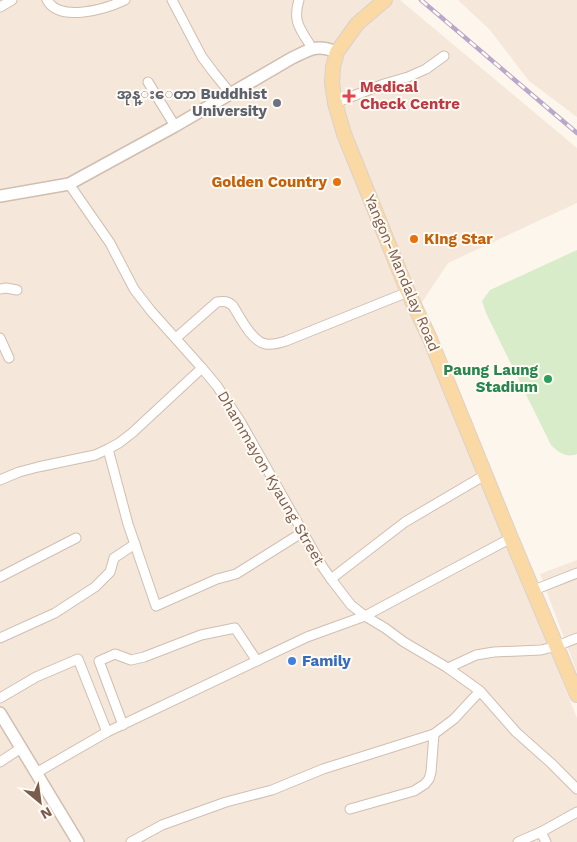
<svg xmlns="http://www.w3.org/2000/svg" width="577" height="842" font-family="'Work Sans','Noto Sans Myanmar',sans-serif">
  <rect width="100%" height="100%" fill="#fdf6ec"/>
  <!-- residential -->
  <g fill="#f5e8da">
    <path d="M0 0H400L577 148V203L448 263 415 313 577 718V842H0Z"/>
    <path d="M458 0H577V117L529 81 490 30Z"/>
    <path d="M577 560V672L540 574Z"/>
  </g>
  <!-- green -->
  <path fill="#d8ecc9" d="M577 250V454C567 458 559 453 551 445L486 313 482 301 490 290Z"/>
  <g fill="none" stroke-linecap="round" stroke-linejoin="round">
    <defs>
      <g id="minor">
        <path d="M47 0C60 23 106 9 125 0"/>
        <path d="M172 0 202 57 214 73 231 94"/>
        <path d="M299 0C292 22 301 30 312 48"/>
        <path d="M0 7 12 0"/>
        <path d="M148 82 175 126"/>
        <path d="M335 103 384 84 408 77 426 69 444 56"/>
        <path d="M69 184 110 243 134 289 151 311 202 368 217 386 240 421 322 566 331 579 405 522 485 475"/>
        <path d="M0 289 6 288 17 290"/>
        <path d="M0 338 9 358"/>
        <path d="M176 338 217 302C224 301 228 301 233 306 240 317 252 342 266 344 273 345 280 343 286 341L408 292"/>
        <path d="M108 449 128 524 156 606 217 579 236 574 303 532"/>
        <path d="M0 480 19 472 38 467 95 455 108 449 119 443 132 433 202 368"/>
        <path d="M0 577 76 538"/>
        <path d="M331 579 351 605 365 616 385 628 404 642 448 668 480 691 516 732 551 763 577 789"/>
        <path d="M534 590 577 573"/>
        <path d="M0 638 55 613 95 587 110 572 114 558 135 544"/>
        <path d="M448 668 476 655 494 652 541 650 557 646 577 638"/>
        <path d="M0 698 36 677 78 659 107 732"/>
        <path d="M123 725 99 661 115 654 131 660 144 657 201 635 235 628 257 661"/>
        <path d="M0 762 21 748"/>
        <path d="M36 773 107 732 307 637 365 616 511 538"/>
        <path d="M350 809 414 791 425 784 429 779 431 772 434 734"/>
        <path d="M541 832 546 842"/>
        <path d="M131 842 162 825 226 802 272 790 323 769 434 734 454 719 480 691"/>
        <path d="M518 842 541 832 577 812"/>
      </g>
      <g id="tertiary">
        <path d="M0 196 69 184 175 126 292 58C311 49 316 44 337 52"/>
        <path d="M0 713 78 842"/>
      </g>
      <path id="primary" d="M385 0 357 24 337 52 333 67 332 83 335 103 344 134 408 292 430 339 511 538 577 695"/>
    </defs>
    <!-- minor casing -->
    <use href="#minor" stroke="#d1beb0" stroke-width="11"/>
    <!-- tertiary casing -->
    <use href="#tertiary" stroke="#d1beb0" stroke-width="14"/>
    <!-- primary casing -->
    <use href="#primary" stroke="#dad1cd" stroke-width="16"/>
    <!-- minor -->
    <use href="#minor" stroke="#fff" stroke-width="9"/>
    <!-- tertiary -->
    <use href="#tertiary" stroke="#fff" stroke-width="11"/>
    <!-- primary -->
    <use href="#primary" stroke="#fbd9a5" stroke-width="14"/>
    <defs>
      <path id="rail" d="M421 0 577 133"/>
    </defs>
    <!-- rail casing -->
    <use href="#rail" stroke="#b9a8c9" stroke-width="4.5"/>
    <!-- rail -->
    <use href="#rail" stroke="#fffaf3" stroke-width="2.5" stroke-dasharray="8" stroke-linecap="butt"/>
  </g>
  <!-- markers -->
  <path fill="#e0444e" stroke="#fffaf3" stroke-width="2" d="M346.5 88.5h5v5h5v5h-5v5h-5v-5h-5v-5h5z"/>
  <circle fill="#6b7280" stroke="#fffaf3" stroke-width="2" cx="277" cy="103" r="5"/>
  <g fill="#e8710a" stroke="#fffaf3" stroke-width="2">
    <circle cx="337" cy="182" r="5"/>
    <circle cx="414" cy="239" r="5"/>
  </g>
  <circle fill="#2e9e5b" stroke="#fffaf3" stroke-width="2" cx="548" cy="379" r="5"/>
  <circle fill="#3f7fe0" stroke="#fffaf3" stroke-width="2" cx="292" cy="661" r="5"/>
  <g text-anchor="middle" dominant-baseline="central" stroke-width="4" stroke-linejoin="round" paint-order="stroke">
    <!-- health labels -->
    <g font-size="15" font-weight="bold" fill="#be3a42" stroke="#fffaf3" text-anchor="start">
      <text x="360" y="87">Medical<tspan x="360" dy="17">Check Centre</tspan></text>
    </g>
    <!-- worship labels -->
    <g font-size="15" font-weight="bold" fill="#5b616d" stroke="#fffaf3" text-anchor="end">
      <text x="267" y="94">အုန္းေတာ Buddhist<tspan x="267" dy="17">University</tspan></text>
    </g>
    <!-- food labels -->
    <g font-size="15" font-weight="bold" fill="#c56008" stroke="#fffaf3" text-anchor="end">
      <text x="327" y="182">Golden Country</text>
      <text x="424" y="239" text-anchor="start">KIng Star</text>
    </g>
    <!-- street labels -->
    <g font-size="15" fill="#7a5c4d" stroke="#fffaf3">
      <text transform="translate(402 273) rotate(67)">Yangon-Mandalay Road</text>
      <text transform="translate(271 478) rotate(60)">Dhammayon Kyaung Street</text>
    </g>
    <!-- leisure labels -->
    <g font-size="15" font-weight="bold" fill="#27864d" stroke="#fffaf3" text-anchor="end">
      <text x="538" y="370">Paung Laung<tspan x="538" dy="17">Stadium</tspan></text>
    </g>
    <!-- shop labels -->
    <g font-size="15" font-weight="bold" fill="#366cbe" stroke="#fffaf3" text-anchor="start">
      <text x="302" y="661">Family</text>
    </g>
  </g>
  <!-- north arrow -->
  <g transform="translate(40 802) rotate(151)" stroke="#fffaf3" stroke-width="4" paint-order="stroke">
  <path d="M0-4L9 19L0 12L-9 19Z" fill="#7a5c4d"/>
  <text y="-8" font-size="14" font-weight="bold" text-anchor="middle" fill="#7a5c4d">N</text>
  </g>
</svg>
